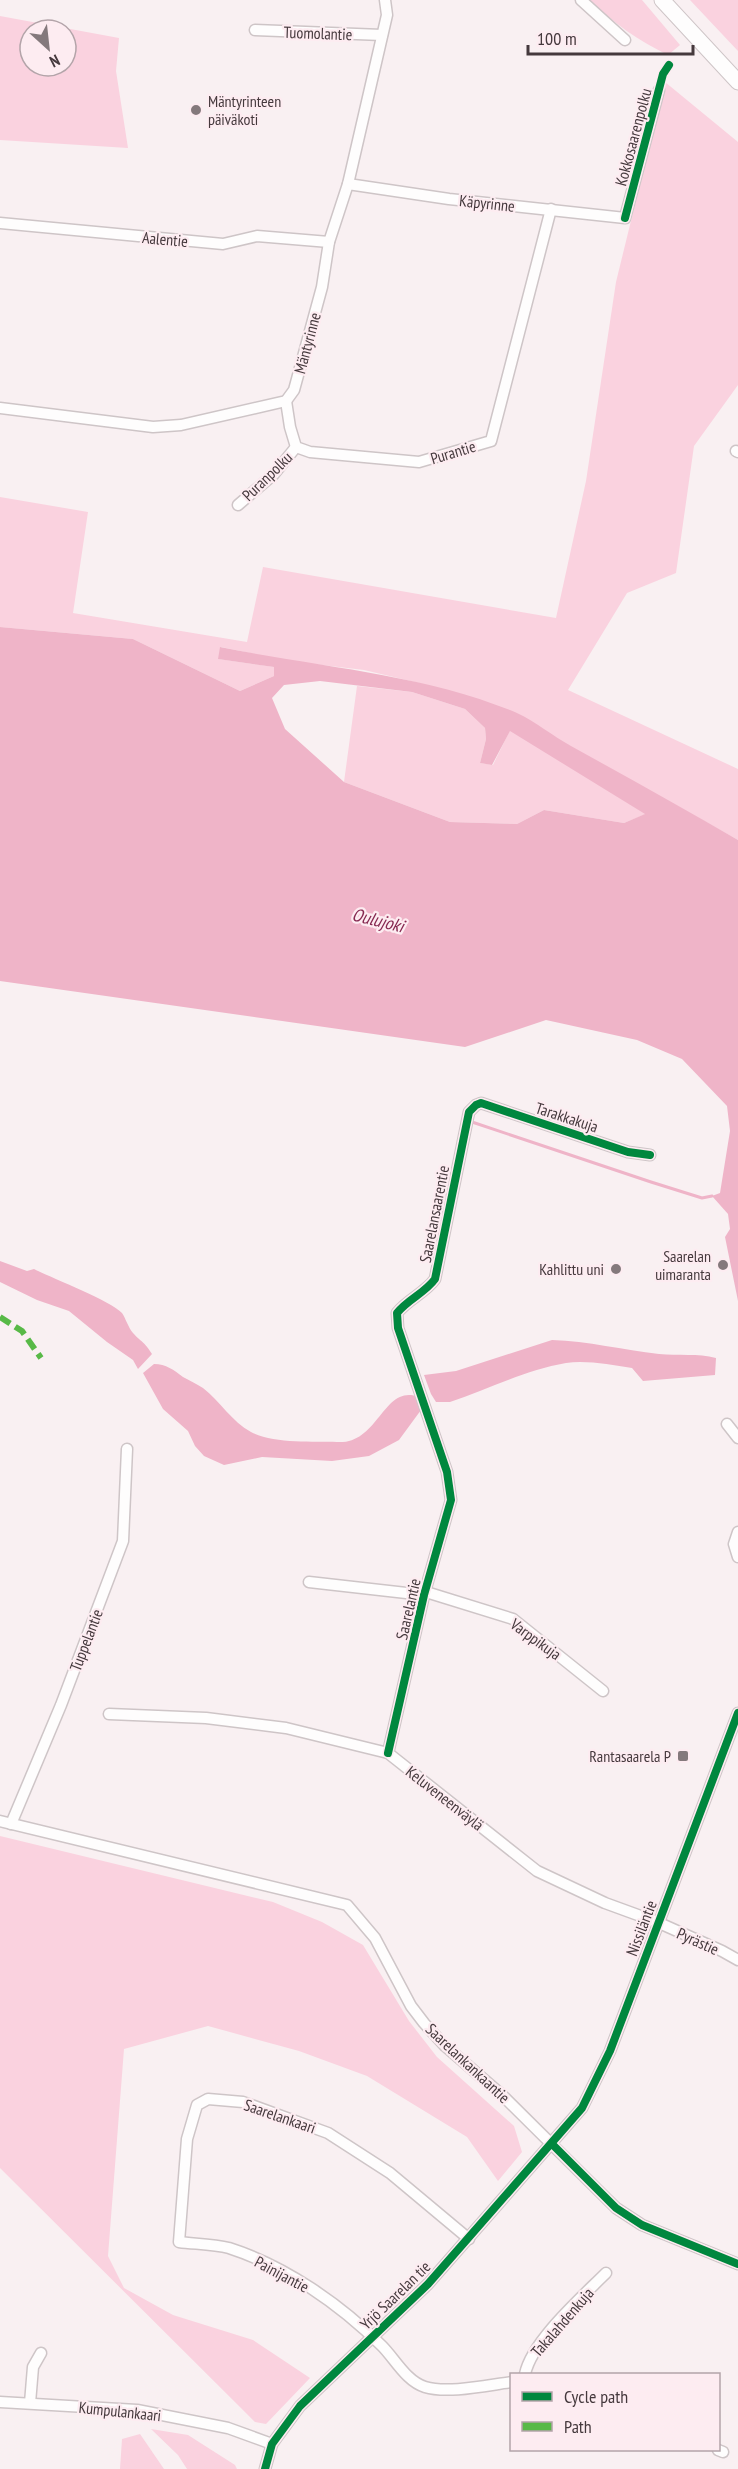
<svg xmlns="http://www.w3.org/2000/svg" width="738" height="2469" font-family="'PT Sans Narrow',sans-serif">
  <rect width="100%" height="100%" fill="#f9f0f2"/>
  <!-- green -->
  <g fill="#fad2df" fill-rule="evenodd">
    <path d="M590 0H642L680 45 668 55C639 41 613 23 590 0Z"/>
    <path d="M690 0H738V51Z"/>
    <path d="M0 16 119 38 116 71 128 148 0 140ZM30 30H66V66H30Z"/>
    <path d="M665 82 738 142V385L694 446 676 573 627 593 568 690 738 769V840L561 741 518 714 419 683 364 670 288 661 221 647 219 659 274 667V676L240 691 133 639 0 627V497L88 512 73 613 247 642 263 567 556 618 586 481 616 282Z"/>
    <path d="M357 686 412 692 465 709 485 728 486 739 480 763 493 765 510 730 646 814 624 823 544 810 517 824 450 822 344 782Z"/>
    <path d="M0 1836 273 1902 322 1922 363 1945 409 2021 437 2057 514 2126 522 2152 498 2181 467 2137 367 2076 299 2051 208 2026 124 2049 108 2256 124 2288 173 2315 253 2340 310 2378 266 2424 255 2422 0 2168Z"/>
    <path d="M151 2429 188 2435 235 2465 237 2469H187L178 2455Z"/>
    <path d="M140 2434 164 2469H120L122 2439Z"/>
  </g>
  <!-- water -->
  <g fill="#efb4c8" fill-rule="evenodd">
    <path d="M0 627 133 639 240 691 274 676V667L218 659 220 647C318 667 425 674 517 713 536 722 553 736 571 746 627 777 683 808 738 840V1301L725 1237 730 1229 728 1214 712 1196 720 1193 730 1131 727 1106 682 1059 637 1040 546 1020 465 1047 0 981ZM320 681 412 692 465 709 485 728 486 739 480 763 492 765 510 731 645 814 624 823 544 810 517 824 450 822 344 782 285 729 272 698 284 685Z"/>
    <path d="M0 1261 27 1271 34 1269C52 1278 111 1301 122 1313 126 1319 128 1327 133 1333 141 1342 144 1341 152 1354L138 1369 133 1360 107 1342 69 1311 37 1300 0 1282Z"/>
    <path d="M552 1340C588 1341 623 1350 659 1354 678 1356 698 1353 716 1358L715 1375 643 1381 632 1368C611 1365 587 1360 566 1363 526 1370 488 1389 450 1402H436L431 1394 424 1375 456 1371Z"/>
    <path d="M154 1364C166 1364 174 1370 183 1377 190 1381 197 1384 203 1388 220 1401 232 1422 251 1432 273 1444 313 1441 337 1442 379 1445 383 1383 419 1397L421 1410 399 1440 369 1456 332 1461 262 1457 224 1465 204 1456 195 1446 188 1431 163 1409 143 1373Z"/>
  </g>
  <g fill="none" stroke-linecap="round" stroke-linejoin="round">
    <!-- stream -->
    <path stroke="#efb4c8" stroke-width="3" d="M472 1122 651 1182 702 1198 712 1196"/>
    <defs>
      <g id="minor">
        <path d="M581 0 625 40"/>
        <path d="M255 30 382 35"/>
        <path d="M348 184 449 199 625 218 659 90"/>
        <path d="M0 223 223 244 257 236 329 242"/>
        <path d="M286 401 290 427 296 447 310 452 419 462 491 441 551 209"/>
        <path d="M0 408 153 427 181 425 286 401 294 390 322 287 329 242 348 184 387 15 385 0"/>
        <path d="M736 451 738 452"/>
        <path d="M238 505 274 474 296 447"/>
        <path d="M727 1424 738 1438"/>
        <path d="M738 1532 734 1544 738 1557"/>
        <path d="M309 1582 424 1595"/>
        <path d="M426 1592 513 1619 603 1691"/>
        <path d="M109 1714 206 1718 286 1728 388 1753 537 1871 605 1903 657 1922 722 1951 738 1960"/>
        <path d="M388 1753 424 1595 451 1500 447 1472 398 1328 397 1313C408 1299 425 1293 435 1279L469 1112 476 1105 481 1103 628 1152 650 1155"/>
        <path d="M0 1821 347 1905 375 1938 411 2006 424 2023 444 2045 503 2096 616 2208 642 2225 738 2264"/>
        <path d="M11 1824 61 1705 123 1541 127 1449"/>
        <path d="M469 2239 390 2173 328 2133 243 2102 208 2099 197 2105 187 2139 179 2242C194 2244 213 2244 229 2248 285 2266 340 2304 382 2346 395 2359 406 2381 425 2387 448 2394 488 2385 512 2382"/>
        <path d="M525 2374C532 2341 581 2298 606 2273"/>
        <path d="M0 2402 137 2410 228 2428 272 2444"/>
        <path d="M30 2403 33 2367 41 2353"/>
        <path d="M718 2450 723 2452"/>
        <path d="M265 2469 272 2444 300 2406 428 2284 582 2108 610 2051 738 1713"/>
      </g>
      <path id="secondary" d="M662 0 738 82"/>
    </defs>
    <!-- minor casing -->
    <use href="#minor" stroke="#cec5c7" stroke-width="13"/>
    <!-- secondary casing -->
    <use href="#secondary" stroke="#cec5c7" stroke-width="17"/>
    <!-- minor -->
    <use href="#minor" stroke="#fefdfd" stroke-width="10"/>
    <!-- secondary -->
    <use href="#secondary" stroke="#fefdfd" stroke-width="15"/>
    <!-- quiet -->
    <path stroke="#58b947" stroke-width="6" stroke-dasharray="12 6" stroke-linecap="butt" d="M0 1317 22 1331 41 1358"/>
    <defs>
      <g id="cycleway">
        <path d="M625 218 663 74 669 65"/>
        <path d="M388 1753 424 1595 451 1500 447 1472 398 1328 397 1313C408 1299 425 1293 435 1279L469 1112 476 1105 481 1103 628 1152 650 1155"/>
        <path d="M552 2144 616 2208 642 2225 738 2264"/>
        <path d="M265 2469 272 2444 300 2406 428 2284 582 2108 610 2051 738 1713"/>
      </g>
    </defs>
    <!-- cycleway casing -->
    <use href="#cycleway" stroke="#fdecf1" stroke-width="11"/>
    <!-- cycleway -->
    <use href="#cycleway" stroke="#00873e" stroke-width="8"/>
  </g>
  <!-- markers -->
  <g fill="#84797c" stroke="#fdecf1" stroke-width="2">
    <circle cx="196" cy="110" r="6"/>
    <circle cx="723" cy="1265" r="6"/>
    <circle cx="616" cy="1269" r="6"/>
    <rect x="677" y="1750" width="12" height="12" rx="3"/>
  </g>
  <g text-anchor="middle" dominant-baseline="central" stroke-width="4.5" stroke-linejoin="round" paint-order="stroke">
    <!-- street labels -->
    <g font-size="16" fill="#45393d" stroke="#fdecf1">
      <text transform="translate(318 33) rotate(2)">Tuomolantie</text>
      <text transform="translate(633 137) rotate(-75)">Kokkosaarenpolku</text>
      <text transform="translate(487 203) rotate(6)">Käpyrinne</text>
      <text transform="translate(165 239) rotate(5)">Aalentie</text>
      <text transform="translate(307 343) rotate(-75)">Mäntyrinne</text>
      <text transform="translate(453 452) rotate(-17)">Purantie</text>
      <text transform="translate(267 476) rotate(-44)">Puranpolku</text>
      <text transform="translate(567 1117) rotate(18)">Tarakkakuja</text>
      <text transform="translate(434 1214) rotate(-79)">Saarelansaarentie</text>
      <text transform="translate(408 1609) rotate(-77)">Saarelantie</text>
      <text transform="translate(536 1639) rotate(36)">Varppikuja</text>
      <text transform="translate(86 1640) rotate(-69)">Tuppelantie</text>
      <text transform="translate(445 1798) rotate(38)">Keluveneenväylä</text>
      <text transform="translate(641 1928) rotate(-69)">Nissiläntie</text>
      <text transform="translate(698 1941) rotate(24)">Pyrästie</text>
      <text transform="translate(468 2063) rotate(43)">Saarelankankaantie</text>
      <text transform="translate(280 2116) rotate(19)">Saarelankaari</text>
      <text transform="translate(282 2274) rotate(28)">Painijantie</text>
      <text transform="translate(395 2295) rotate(-44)">Yrjö Saarelan tie</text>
      <text transform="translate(562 2322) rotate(-49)">Takalahdenkuja</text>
      <text transform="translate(120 2411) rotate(6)">Kumpulankaari</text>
    </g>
    <!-- poi labels -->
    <g font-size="16" fill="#45393d" stroke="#fdecf1" text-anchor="end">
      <text x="208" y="101" text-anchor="start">Mäntyrinteen<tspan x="208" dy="18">päiväkoti</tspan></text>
      <text x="711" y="1256">Saarelan<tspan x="711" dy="18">uimaranta</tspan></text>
      <text x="604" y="1269">Kahlittu uni</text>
      <text x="671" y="1756">Rantasaarela P</text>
    </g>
    <!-- water labels -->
    <g font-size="18" font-style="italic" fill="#862951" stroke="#fdecf1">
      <text transform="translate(378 920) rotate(14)">Oulujoki</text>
    </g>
  </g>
  <!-- legend -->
  <rect x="510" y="2373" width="210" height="78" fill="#fdecf1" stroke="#b3a4a9" stroke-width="1.5"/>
  <rect x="522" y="2392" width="30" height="9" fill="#00873e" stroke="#b3a4a9" stroke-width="1.5"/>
  <text x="564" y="2403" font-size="18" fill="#45393d">Cycle path</text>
  <rect x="522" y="2422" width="30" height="9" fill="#58b947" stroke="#b3a4a9" stroke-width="1.5"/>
  <text x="564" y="2433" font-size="18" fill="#45393d">Path</text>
  <!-- north arrow -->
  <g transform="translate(48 48) rotate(153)"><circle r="28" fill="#fdecf1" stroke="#b3a4a9" stroke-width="1.5"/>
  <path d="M0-4.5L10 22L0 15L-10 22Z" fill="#84797c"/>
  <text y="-9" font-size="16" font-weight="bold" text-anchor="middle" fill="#45393d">N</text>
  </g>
  <!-- scale -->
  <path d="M528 45v9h165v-9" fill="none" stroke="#45393d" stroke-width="3"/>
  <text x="537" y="45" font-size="18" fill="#45393d" stroke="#fdecf1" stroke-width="4.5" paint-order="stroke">100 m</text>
</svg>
